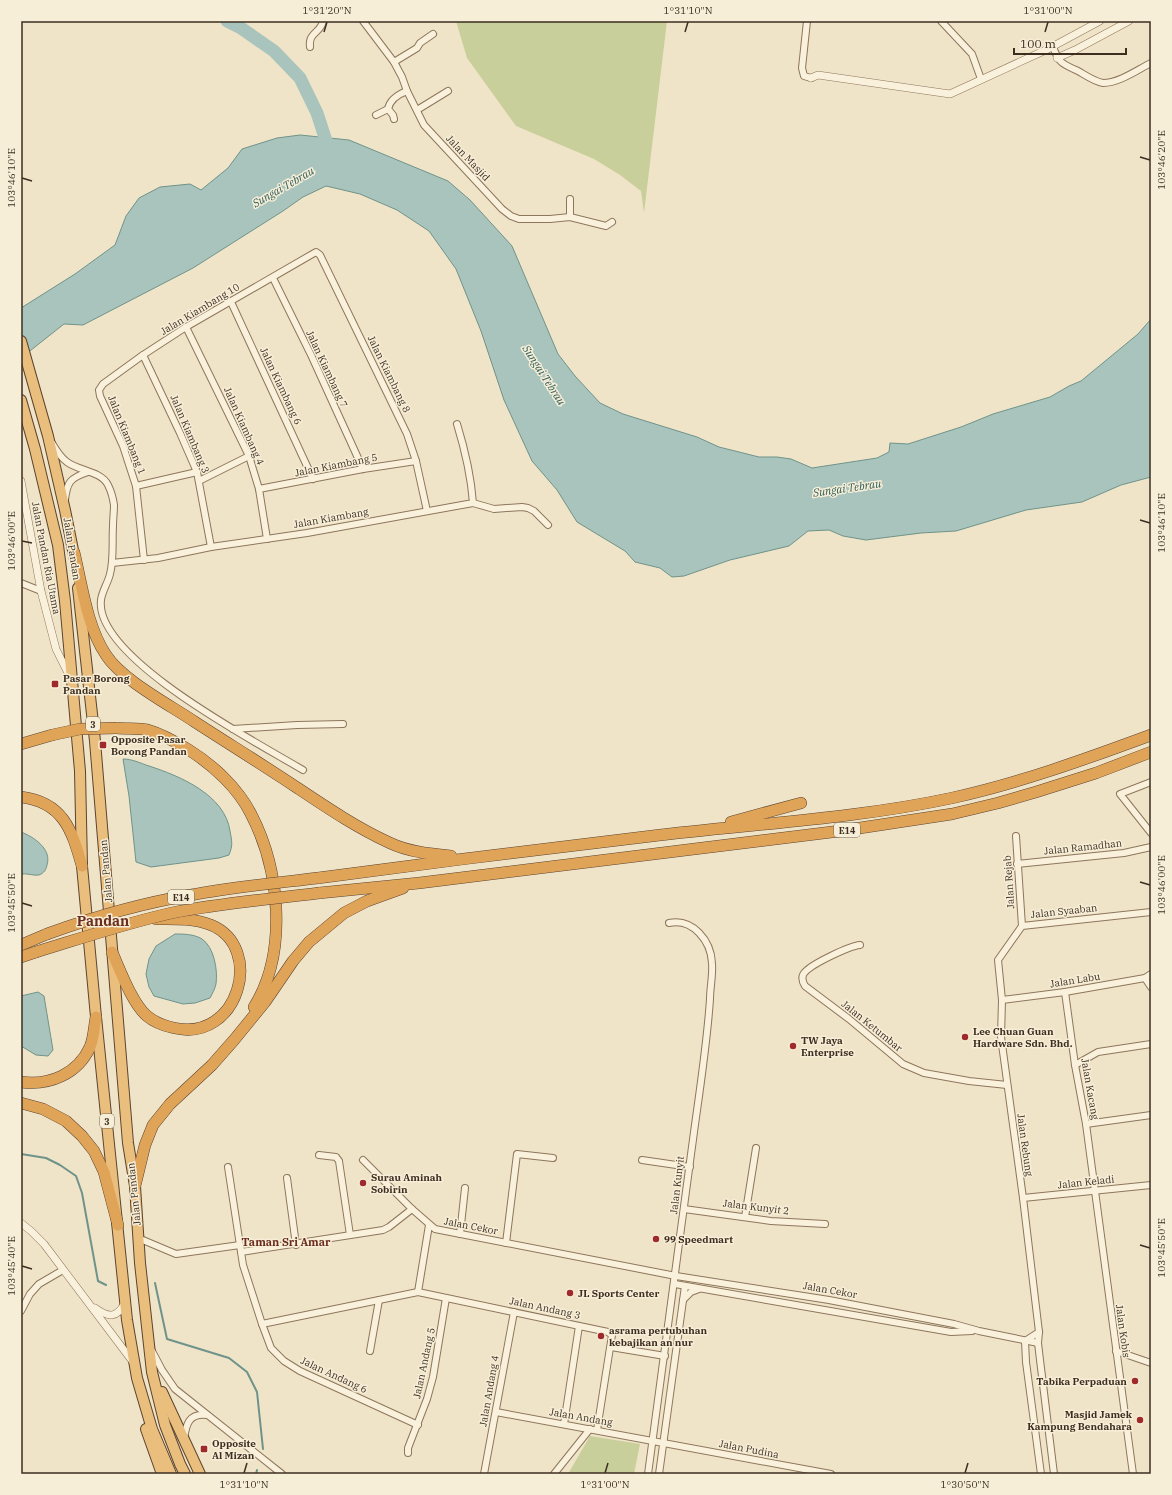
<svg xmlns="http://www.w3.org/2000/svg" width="1172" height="1495" font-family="'IBM Plex Serif',serif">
  <rect width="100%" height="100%" fill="#f0e4c8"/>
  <!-- green -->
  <g fill="#c9cf9b">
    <path d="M456 21H667L644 213 641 191 620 175 594 159 516 126 467 58Z"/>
    <path d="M590 1436 640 1444 634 1474H568Z"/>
  </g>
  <!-- water -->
  <g fill="#a9c4bc" stroke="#6f938a">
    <path d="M300 135 349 140 448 181 470 200 512 246 558 354 575 376 600 403 623 414 697 437 719 447 759 457H777L791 459 812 468 877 458 889 452 890 443 908 444 961 427 993 414 1050 397 1069 386 1081 381 1138 334 1151 319V477L1121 485 1082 502 1026 510 956 531 921 533 866 540 843 536 829 530 808 531 789 546 730 560 684 576 672 577 660 568 635 562 625 551 577 522 557 490 532 461 504 400 481 331 456 269 429 231 397 210 360 194 326 186 303 197 283 211 193 268 83 325 64 324 21 358V308L75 274 115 245 126 216 139 198 160 187 190 184 201 190 228 168 242 149 277 138Z"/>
    <path d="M123 759C132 759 140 763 149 766 180 776 225 795 230 831 232 842 233 845 229 855L219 858 151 867 136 862 129 796Z"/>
    <path d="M21 832C34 837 52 849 47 865 46 870 44 873 39 875 34 876 27 873 21 874Z"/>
    <path d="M175 934C183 934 194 934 202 939 214 947 218 970 216 984 215 989 212 994 210 998L195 1003 183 1004 154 996 149 987 146 974 149 959 156 946Z"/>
    <path d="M38 992 44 996 53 1050 48 1056 36 1055 21 1046V996Z"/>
  </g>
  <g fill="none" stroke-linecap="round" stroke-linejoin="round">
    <!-- stream -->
    <g stroke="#6f938a" stroke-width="2">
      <path d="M21 1154 46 1158 60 1165 76 1176 82 1193 98 1281 106 1285"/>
      <path d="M155 1283 167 1339 229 1358 247 1372 257 1392 263 1449"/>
      <path d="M256 1474 257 1470"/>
    </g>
    <!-- river -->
    <path stroke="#a9c4bc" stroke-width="13" d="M227 21 241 28 274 51 300 78 317 113 330 153"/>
    <defs>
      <g id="minor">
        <path d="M363 21 394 62 402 77 407 91 424 125 502 209 511 216 519 219H550L570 217 606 226 612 222"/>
        <path d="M807 21 802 68 804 76 811 78"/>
        <path d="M941 21 972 54 981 79"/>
        <path d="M310 47C308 32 321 33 323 21"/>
        <path d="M1053 47C1059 63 1062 64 1078 71 1085 75 1095 82 1103 83 1119 83 1137 70 1151 63"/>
        <path d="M394 62 417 48 420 43 433 34"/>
        <path d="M417 110 448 91"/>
        <path d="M376 115 388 109"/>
        <path d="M394 119 393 115 388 109C390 99 399 94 407 91"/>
        <path d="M570 217V199"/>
        <path d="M273 278 312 357 363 469"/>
        <path d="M231 302 313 479"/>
        <path d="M186 327 249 456 259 489 267 539"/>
        <path d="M143 355 180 433 197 472 211 547"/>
        <path d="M52 443C56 450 60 457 67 462 79 471 101 471 108 485 111 491 113 498 114 505 114 512 113 519 113 526 112 542 114 559 110 574 108 583 102 591 101 600 94 658 258 743 303 770"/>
        <path d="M199 481 249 456"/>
        <path d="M136 486 197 472"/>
        <path d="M259 489 363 469 416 461"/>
        <path d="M65 500C67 482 70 478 88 472"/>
        <path d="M473 503 494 509 522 507 528 508 534 511 548 525"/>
        <path d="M144 560 136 486 123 446 100 396 99 390 103 384 143 355 186 327 316 252 320 255 407 434 416 461 427 511"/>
        <path d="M112 563 158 558 211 547 307 533 473 503C471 476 465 450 457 424"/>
        <path d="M21 583 41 591"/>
        <path d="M233 729 297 725 343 724"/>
        <path d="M1151 782 1120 794 1151 833"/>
        <path d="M1016 836 1022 926"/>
        <path d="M1017 864 1124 853 1151 847"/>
        <path d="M860 945C849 946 812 964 805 972 801 976 802 981 805 986L849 1019 903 1064 924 1073 969 1081 1007 1085"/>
        <path d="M1145 978 1151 987"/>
        <path d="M1065 992 1075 1065 1086 1124 1133 1474"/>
        <path d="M1002 1000 1065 992 1145 978 1151 974"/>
        <path d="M1075 1065 1098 1052 1151 1044"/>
        <path d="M1086 1124 1151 1115"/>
        <path d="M319 1155 336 1157 339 1161 350 1235"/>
        <path d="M363 1160 412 1209 435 1229 676 1276 829 1300 954 1324 979 1331 1038 1343"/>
        <path d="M642 1160 690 1167"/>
        <path d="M228 1167 243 1265 262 1324 271 1348 284 1361 300 1371 418 1425"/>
        <path d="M287 1178 296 1245"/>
        <path d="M1023 1198 1151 1185"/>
        <path d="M684 1209 771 1221 825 1224"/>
        <path d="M745 1217 756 1148"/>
        <path d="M460 1234 465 1188"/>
        <path d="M138 1238 176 1254 240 1245"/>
        <path d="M506 1243 517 1154 553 1158"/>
        <path d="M241 1252 383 1230 389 1227 412 1209"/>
        <path d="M675 1284 951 1332 972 1331"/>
        <path d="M418 1292 429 1225"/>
        <path d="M683 1300 691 1292 699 1289"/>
        <path d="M21 1311 30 1294 39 1284 63 1270"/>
        <path d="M262 1324 418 1292 608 1332 612 1335 597 1430"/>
        <path d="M1025 1341 1026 1362 1041 1474"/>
        <path d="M1025 1341 1039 1332"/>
        <path d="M611 1347 665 1356"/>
        <path d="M152 1351 162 1370 175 1389 282 1474"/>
        <path d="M370 1351 379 1300"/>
        <path d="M1116 1351 1151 1363"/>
        <path d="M496 1412 831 1474"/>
        <path d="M564 1424 579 1326"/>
        <path d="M184 1439C186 1424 189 1413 207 1415"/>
        <path d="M408 1453V1448L427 1399 433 1377 446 1298"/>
        <path d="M484 1474 514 1312"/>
        <path d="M554 1474 590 1429"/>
        <path d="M648 1474C664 1360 679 1246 694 1132 700 1088 707 1044 710 999 710 988 713 975 712 963 711 941 693 918 669 923"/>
        <path d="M659 1474 685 1286"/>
        <path d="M1054 1474 1040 1360 1038 1343 1039 1332 1023 1198 1001 1037 1002 1000 998 960 1022 926 1151 912"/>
      </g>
      <g id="tertiary">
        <path d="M1057 58 1075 50 1129 21"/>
        <path d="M811 78 818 75 950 94 1048 49 1100 21"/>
        <path d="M21 481 41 591 56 649 70 677"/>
        <path d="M21 1223 31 1231 44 1244 133 1362"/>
        <path d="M95 1308C109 1318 117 1318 125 1303"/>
      </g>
      <g id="trunk">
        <path d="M21 341 48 436 65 510 75 560"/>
        <path d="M21 400 35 449 58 545 65 601 80 771 82 866 96 1017 127 1320 137 1378 152 1429 171 1474"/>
        <path d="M78 588 95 741 128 1143 135 1186 140 1263 152 1372 165 1425 180 1464 185 1474"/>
        <path d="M162 1392 200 1474"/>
        <path d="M146 1429 162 1474"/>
      </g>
      <g id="motorway">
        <path d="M74 552C82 585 87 627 106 655 122 680 170 705 195 722 229 744 263 765 296 787 326 807 357 828 390 843 409 852 431 854 451 856"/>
        <path d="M117 728C127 729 138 728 148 730 162 734 176 742 189 750 213 765 238 788 251 814 280 870 288 952 254 1007"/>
        <path d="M21 744 52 735"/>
        <path d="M21 797C63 802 72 830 82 866"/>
        <path d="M731 822 801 803"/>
        <path d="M318 878C429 863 541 849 652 836 752 824 854 819 952 798 1020 783 1086 759 1151 735"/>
        <path d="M319 893 419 883 840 831 952 814 998 803 1036 792 1096 773 1151 752"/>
        <path d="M21 945 47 934"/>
        <path d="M112 952C120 970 132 1003 147 1016 154 1022 165 1026 174 1028 239 1043 265 947 211 925 193 918 175 919 156 919"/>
        <path d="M21 957 36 952"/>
        <path d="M21 1082C49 1086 78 1074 90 1047 94 1038 94 1026 96 1017"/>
        <path d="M21 1103 43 1109 66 1121 82 1136 94 1151 104 1172 118 1225"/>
        <path d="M135 1186 145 1145 153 1125 170 1104 212 1065 234 1040 265 1002 293 961 309 942 344 913 367 901 403 888"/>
      </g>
    </defs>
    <!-- minor casing -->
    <use href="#minor" stroke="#8d765c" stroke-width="8"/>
    <!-- tertiary casing -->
    <use href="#tertiary" stroke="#8d765c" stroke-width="8"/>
    <!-- trunk casing -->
    <use href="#trunk" stroke="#5b4430" stroke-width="12"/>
    <!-- motorway casing -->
    <use href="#motorway" stroke="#5b4430" stroke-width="12"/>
    <!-- minor -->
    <use href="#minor" stroke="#faf1dc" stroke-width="6"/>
    <!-- tertiary -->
    <use href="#tertiary" stroke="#faf1dc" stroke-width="7"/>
    <!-- trunk -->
    <use href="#trunk" stroke="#eabe7c" stroke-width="10"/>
    <!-- motorway -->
    <use href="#motorway" stroke="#e0a458" stroke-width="11"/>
    <defs>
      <g id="motorway-bridge">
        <path d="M52 735 80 729 117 728"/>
        <path d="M47 934C94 917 142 903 191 895 233 887 276 883 318 878"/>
        <path d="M36 952C82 938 129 922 176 912 223 903 271 899 319 893"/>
      </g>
    </defs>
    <!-- motorway-bridge casing -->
    <use href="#motorway-bridge" stroke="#5b4430" stroke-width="12" stroke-linecap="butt"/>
    <!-- motorway-bridge -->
    <use href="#motorway-bridge" stroke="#e0a458" stroke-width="11"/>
  </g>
  <!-- ticks -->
  <path fill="none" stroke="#3d2e20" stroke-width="1.5" d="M324 32 327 22M685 32 688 22M1045 32 1048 22M1140 157 1150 160M22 178 32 181M1140 520 1150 523M22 541 32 543M1140 882 1150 885M22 903 32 906M1140 1245 1150 1248M22 1266 32 1269M244 1473 247 1463M605 1473 608 1463M965 1473 968 1463"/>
  <!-- markers -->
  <g fill="#9e2a2b" stroke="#f7eed8" stroke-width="1.5">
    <rect x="51" y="680" width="8" height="8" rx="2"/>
    <rect x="99" y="741" width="8" height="8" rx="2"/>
    <circle cx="965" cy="1037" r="4"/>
    <circle cx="793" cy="1046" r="4"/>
    <circle cx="363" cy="1183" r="4"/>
    <circle cx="656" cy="1239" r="4"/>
    <circle cx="570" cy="1293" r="4"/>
    <circle cx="601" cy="1336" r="4"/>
    <circle cx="1135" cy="1381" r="4"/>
    <circle cx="1140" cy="1420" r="4"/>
    <rect x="200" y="1445" width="8" height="8" rx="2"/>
  </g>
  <g text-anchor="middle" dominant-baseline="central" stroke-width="3" stroke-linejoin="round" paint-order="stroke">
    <!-- shield labels -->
    <g fill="#f7eed8" stroke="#756857" stroke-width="1">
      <rect x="86" y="717" width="14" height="14" rx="3"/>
      <rect x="834" y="823" width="26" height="14" rx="3"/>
      <rect x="168" y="890" width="26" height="14" rx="3"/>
      <rect x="100" y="1114" width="14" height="14" rx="3"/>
    </g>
    <g font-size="9" font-weight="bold" fill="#3d2e20">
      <text x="93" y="724">3</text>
      <text x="847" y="830">E14</text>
      <text x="181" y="897">E14</text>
      <text x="107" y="1121">3</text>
    </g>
    <!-- street labels -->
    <g font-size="10" fill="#3d2e20" stroke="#f7eed8">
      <text transform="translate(468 158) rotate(47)">Jalan Masjid</text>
      <text transform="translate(200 309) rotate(-31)">Jalan Kiambang 10</text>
      <text transform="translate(327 369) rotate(65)">Jalan Kiambang 7</text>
      <text transform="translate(389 374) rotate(64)">Jalan Kiambang 8</text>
      <text transform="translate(281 386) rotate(65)">Jalan Kiambang 6</text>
      <text transform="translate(244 426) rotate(66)">Jalan Kiambang 4</text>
      <text transform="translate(190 434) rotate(67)">Jalan Kiambang 3</text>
      <text transform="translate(127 435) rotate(68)">Jalan Kiambang 1</text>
      <text transform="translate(336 465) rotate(-11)">Jalan Kiambang 5</text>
      <text transform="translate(331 518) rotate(-10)">Jalan Kiambang</text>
      <text transform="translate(72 549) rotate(81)">Jalan Pandan</text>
      <text transform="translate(46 558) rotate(79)">Jalan Pandan Ria Utama</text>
      <text transform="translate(1083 847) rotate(-6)">Jalan Ramadhan</text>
      <text transform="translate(106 871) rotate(-95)">Jalan Pandan</text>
      <text transform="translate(1009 882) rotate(-94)">Jalan Rejab</text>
      <text transform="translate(1064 911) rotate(-6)">Jalan Syaaban</text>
      <text transform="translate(1075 980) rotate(-9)">Jalan Labu</text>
      <text transform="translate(872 1026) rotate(39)">Jalan Ketumbar</text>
      <text transform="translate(1090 1089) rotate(80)">Jalan Kacang</text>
      <text transform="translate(1025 1145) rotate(82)">Jalan Rebung</text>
      <text transform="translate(1086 1182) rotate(-6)">Jalan Keladi</text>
      <text transform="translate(677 1185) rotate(-83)">Jalan Kunyit</text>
      <text transform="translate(134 1194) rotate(-96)">Jalan Pandan</text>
      <text transform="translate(756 1207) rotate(7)">Jalan Kunyit 2</text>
      <text transform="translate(471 1226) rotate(11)">Jalan Cekor</text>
      <text transform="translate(830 1290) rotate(10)">Jalan Cekor</text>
      <text transform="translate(545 1308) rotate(12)">Jalan Andang 3</text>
      <text transform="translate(1123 1331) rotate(82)">Jalan Kobis</text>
      <text transform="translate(424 1363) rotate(-78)">Jalan Andang 5</text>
      <text transform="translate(334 1375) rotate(25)">Jalan Andang 6</text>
      <text transform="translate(489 1391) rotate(-80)">Jalan Andang 4</text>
      <text transform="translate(581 1417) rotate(10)">Jalan Andang</text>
      <text transform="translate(749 1449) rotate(11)">Jalan Pudina</text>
    </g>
    <!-- poi labels -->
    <g font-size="10" font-weight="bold" fill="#3d2e20" stroke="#f7eed8" text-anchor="start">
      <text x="63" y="678">Pasar Borong<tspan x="63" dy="12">Pandan</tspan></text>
      <text x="111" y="739">Opposite Pasar<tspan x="111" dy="12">Borong Pandan</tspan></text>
      <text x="973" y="1031">Lee Chuan Guan<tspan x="973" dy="12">Hardware Sdn. Bhd.</tspan></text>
      <text x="801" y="1040">TW Jaya<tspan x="801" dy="12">Enterprise</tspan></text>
      <text x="371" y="1177">Surau Aminah<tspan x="371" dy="12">Sobirin</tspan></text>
      <text x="664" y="1239">99 Speedmart</text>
      <text x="578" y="1293">JL Sports Center</text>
      <text x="609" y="1330">asrama pertubuhan<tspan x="609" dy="12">kebajikan an nur</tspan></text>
      <text x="1127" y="1381" text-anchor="end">Tabika Perpaduan</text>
      <text x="1132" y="1414" text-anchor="end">Masjid Jamek<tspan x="1132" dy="12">Kampung Bendahara</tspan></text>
      <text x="212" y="1443">Opposite<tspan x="212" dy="12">Al Mizan</tspan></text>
    </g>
    <!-- water labels -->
    <g font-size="11" font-style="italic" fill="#2f5d5a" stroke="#f7eed8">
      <text transform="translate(283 187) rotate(-30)">Sungai Tebrau</text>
      <text transform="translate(544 375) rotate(57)">Sungai Tebrau</text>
      <text transform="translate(847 488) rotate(-8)">Sungai Tebrau</text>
    </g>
    <!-- neighbourhood labels -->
    <g font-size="11" font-weight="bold" fill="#6b2e1e" stroke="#f7eed8">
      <text x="286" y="1242">Taman Sri Amar</text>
    </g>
    <!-- district labels -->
    <g font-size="14" font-weight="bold" fill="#6b2e1e" stroke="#f7eed8">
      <text x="103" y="921">Pandan</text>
    </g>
  </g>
  <!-- border -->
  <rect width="1172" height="1495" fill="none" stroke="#f7eed8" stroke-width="44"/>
  <!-- scale -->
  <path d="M1014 48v6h112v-6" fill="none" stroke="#3d2e20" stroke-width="2"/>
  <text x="1020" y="48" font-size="12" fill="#3d2e20" stroke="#f7eed8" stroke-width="3" paint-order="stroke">100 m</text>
  <rect x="22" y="22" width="1128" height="1451" fill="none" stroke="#3d2e20" stroke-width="1.5"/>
  <g font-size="10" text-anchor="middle" fill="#3d2e20">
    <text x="327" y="14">1°31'20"N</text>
    <text x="688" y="14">1°31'10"N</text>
    <text x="1048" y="14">1°31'00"N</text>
    <text transform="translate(1161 160) rotate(-90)" y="4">103°46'20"E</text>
    <text transform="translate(11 178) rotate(-90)" y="4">103°46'10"E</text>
    <text transform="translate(1161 523) rotate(-90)" y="4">103°46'10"E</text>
    <text transform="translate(11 541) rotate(-90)" y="4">103°46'00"E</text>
    <text transform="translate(1161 885) rotate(-90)" y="4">103°46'00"E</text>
    <text transform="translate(11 903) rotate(-90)" y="4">103°45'50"E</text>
    <text transform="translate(1161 1248) rotate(-90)" y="4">103°45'50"E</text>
    <text transform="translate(11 1266) rotate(-90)" y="4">103°45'40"E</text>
    <text x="244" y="1488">1°31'10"N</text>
    <text x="605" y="1488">1°31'00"N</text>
    <text x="965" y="1488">1°30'50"N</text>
  </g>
</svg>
